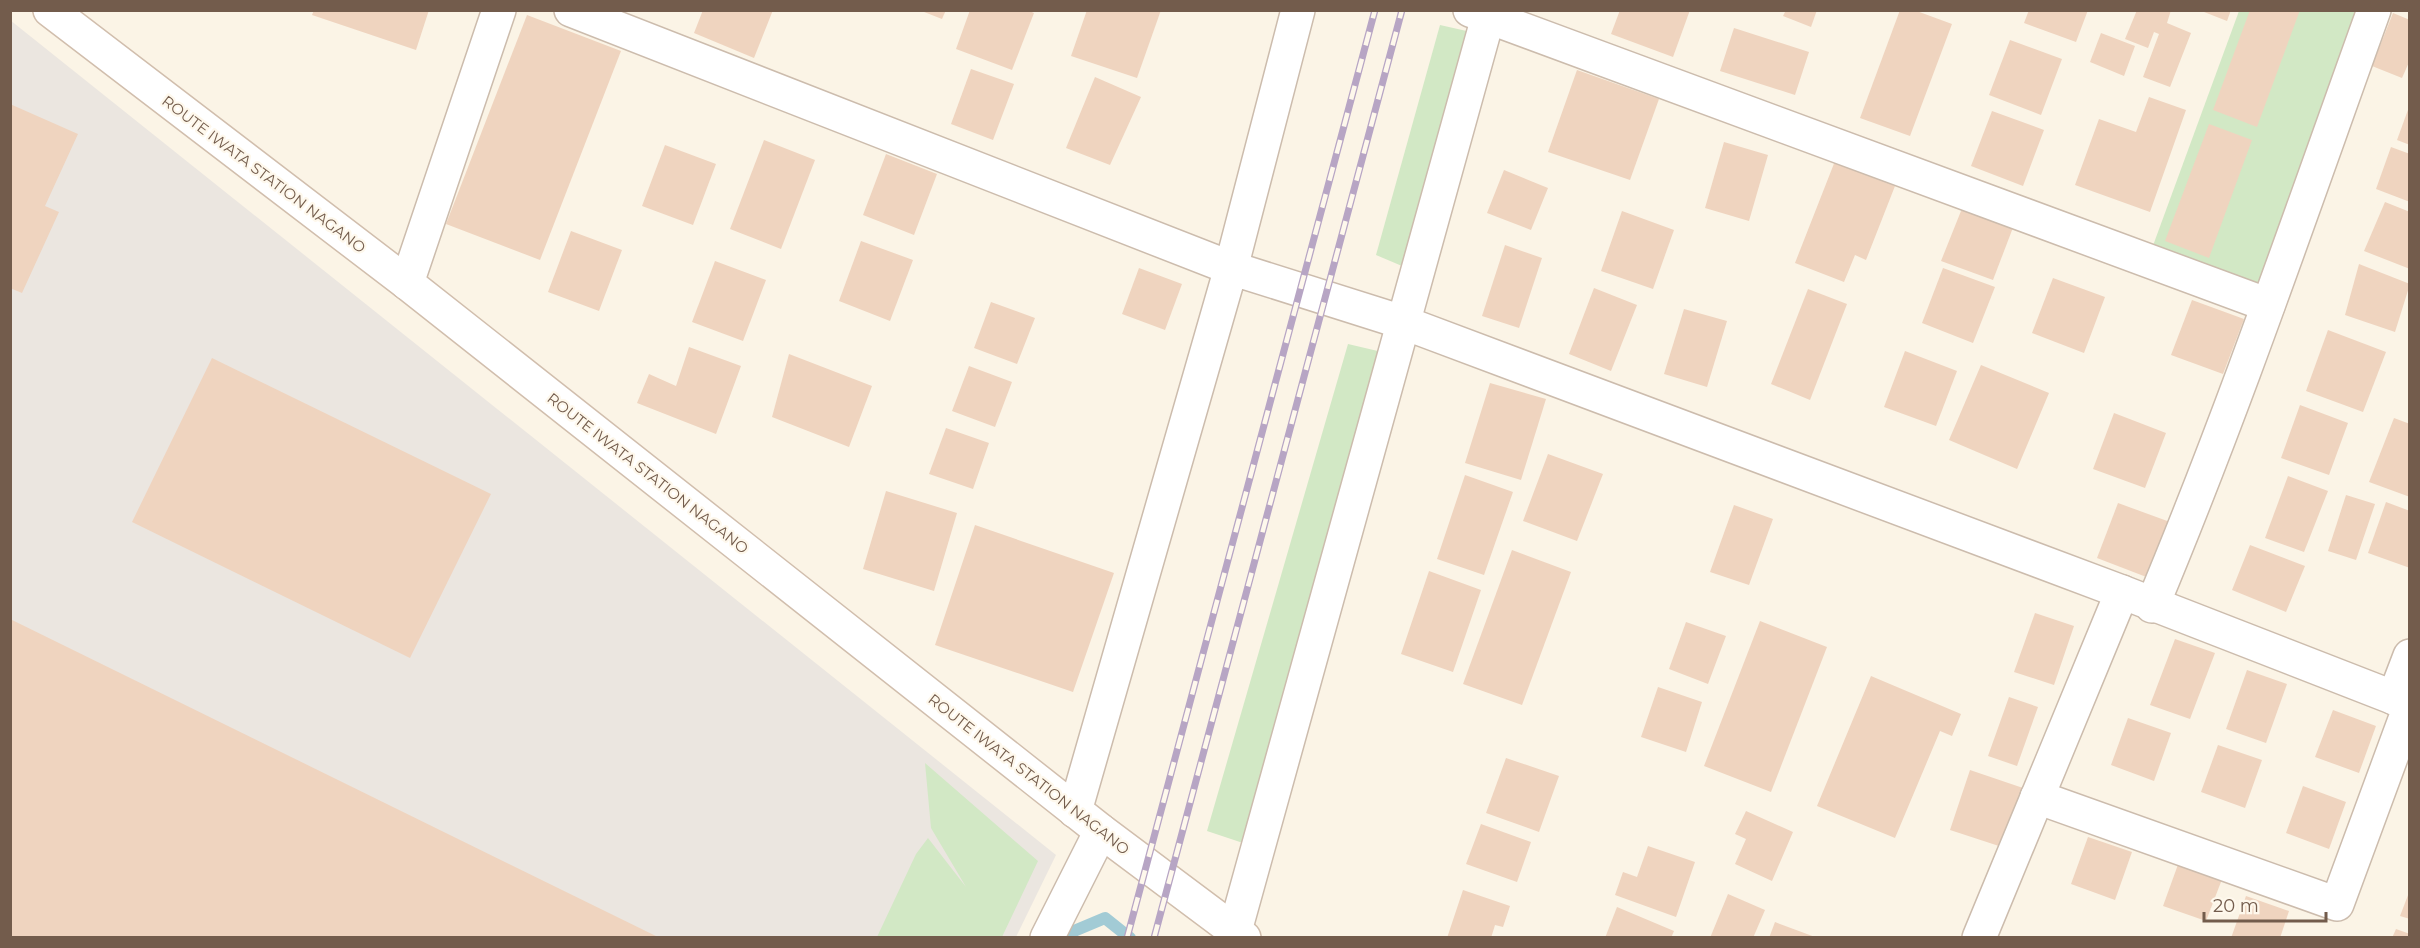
<svg xmlns="http://www.w3.org/2000/svg" width="2420" height="948" font-family="Montserrat,sans-serif">
  <rect width="100%" height="100%" fill="#fbf4e6"/>
  <!-- industrial -->
  <path fill="#ebe6e0" d="M10 20 1056 855 1016 937H11Z"/>
  <!-- green -->
  <g fill="#d2e8c5">
    <path d="M2239 11H2357L2256 289 2151 251Z"/>
    <path d="M1440 25 1471 32 1402 266 1376 255Z"/>
    <path d="M1348 344 1382 352 1243 843 1207 831Z"/>
    <path d="M925 763 1038 861 1002 937H877L916 854 928 838 966 887 931 828Z"/>
  </g>
  <g fill="none" stroke-linecap="round" stroke-linejoin="round">
    <!-- stream -->
    <path stroke="#a2cbd5" stroke-width="12" d="M1070 938 1074 931 1105 918 1130 938"/>
  </g>
  <!-- building -->
  <g fill="#efd4bf">
    <path d="M314 10H429L416 50 312 15Z"/>
    <path d="M703 10H773L754 58 694 33Z"/>
    <path d="M919 10H946L942 19Z"/>
    <path d="M970 10H1027L1034 13 1012 70 956 49Z"/>
    <path d="M1087 10H1161L1137 78 1071 56Z"/>
    <path d="M1620 10H1690L1673 57 1611 34Z"/>
    <path d="M1786 10H1817L1811 27 1783 16Z"/>
    <path d="M1900 10H1914L1952 24 1910 136 1860 118Z"/>
    <path d="M2029 10H2088L2076 42 2024 23Z"/>
    <path d="M2137 10H2171L2167 23 2191 33 2170 87 2143 77 2159 34 2154 32 2148 48 2125 39Z"/>
    <path d="M2199 10H2231L2227 21Z"/>
    <path d="M2250 10H2300L2257 127 2213 110Z"/>
    <path d="M2393 13 2410 20V60L2402 78 2372 66Z"/>
    <path d="M527 15 621 51 540 260 446 224Z"/>
    <path d="M1734 28 1809 52 1795 95 1720 71Z"/>
    <path d="M2101 33 2135 46 2124 76 2090 62Z"/>
    <path d="M2010 40 2062 59 2041 115 1989 95Z"/>
    <path d="M971 69 1014 84 993 140 951 124Z"/>
    <path d="M1577 70 1659 99 1630 180 1548 152Z"/>
    <path d="M1095 77 1141 97 1110 165 1066 148Z"/>
    <path d="M2149 97 2186 110 2150 212 2075 185 2099 119 2136 132Z"/>
    <path d="M10 104 78 134 45 206 59 212 22 293 10 288Z"/>
    <path d="M2409 107H2410V145L2397 140Z"/>
    <path d="M1992 111 2044 130 2023 186 1971 166Z"/>
    <path d="M2209 124 2252 140 2209 258 2165 241Z"/>
    <path d="M764 140 815 160 781 249 730 229Z"/>
    <path d="M1724 142 1768 155 1749 221 1705 208Z"/>
    <path d="M665 145 716 164 693 225 642 206Z"/>
    <path d="M2391 147 2410 154V202L2376 189Z"/>
    <path d="M886 154 937 174 914 235 863 215Z"/>
    <path d="M1835 161 1895 186 1866 260 1855 255 1844 282 1795 263Z"/>
    <path d="M1504 170 1548 188 1531 230 1487 213Z"/>
    <path d="M2385 202 2410 212V269L2364 251Z"/>
    <path d="M1963 206 2014 225 1993 280 1941 261Z"/>
    <path d="M1622 211 1674 230 1653 289 1601 271Z"/>
    <path d="M571 231 622 250 599 311 548 292Z"/>
    <path d="M861 241 913 260 890 321 839 301Z"/>
    <path d="M1505 245 1542 258 1519 328 1482 316Z"/>
    <path d="M715 261 766 280 743 341 692 322Z"/>
    <path d="M2359 264 2410 284 2395 332 2345 315Z"/>
    <path d="M1139 268 1182 284 1165 330 1122 314Z"/>
    <path d="M1943 268 1995 287 1973 343 1922 323Z"/>
    <path d="M2053 278 2105 297 2084 353 2032 333Z"/>
    <path d="M1594 288 1637 305 1611 371 1569 354Z"/>
    <path d="M1808 289 1847 304 1810 400 1771 384Z"/>
    <path d="M2192 300 2244 319 2223 374 2171 355Z"/>
    <path d="M991 302 1035 318 1017 364 974 348Z"/>
    <path d="M1684 309 1727 321 1707 387 1664 374Z"/>
    <path d="M2328 330 2386 352 2363 412 2306 391Z"/>
    <path d="M689 347 741 366 716 434 637 403 649 374 676 386Z"/>
    <path d="M1905 351 1957 371 1936 426 1884 407Z"/>
    <path d="M789 354 872 386 849 447 772 417Z"/>
    <path d="M212 358 491 494 410 658 132 522Z"/>
    <path d="M1981 365 2049 393 2017 469 1949 440Z"/>
    <path d="M969 366 1012 382 995 427 952 411Z"/>
    <path d="M1490 383 1546 399 1521 480 1465 463Z"/>
    <path d="M2300 405 2348 423 2329 475 2281 458Z"/>
    <path d="M2114 413 2166 433 2145 488 2093 469Z"/>
    <path d="M2394 418 2410 424V497L2369 482Z"/>
    <path d="M946 428 989 443 973 489 929 474Z"/>
    <path d="M1548 454 1603 474 1577 541 1523 521Z"/>
    <path d="M1465 475 1513 492 1484 575 1437 559Z"/>
    <path d="M2288 476 2328 491 2304 552 2265 538Z"/>
    <path d="M886 491 957 513 934 591 863 569Z"/>
    <path d="M2346 495 2375 504 2356 560 2328 551Z"/>
    <path d="M2386 502 2410 511V568L2368 553Z"/>
    <path d="M2118 503 2170 522 2149 578 2097 558Z"/>
    <path d="M1734 505 1773 519 1749 585 1710 572Z"/>
    <path d="M975 525 1114 573 1073 692 935 645Z"/>
    <path d="M2250 545 2305 566 2286 612 2232 590Z"/>
    <path d="M1512 550 1571 572 1522 705 1463 684Z"/>
    <path d="M1429 571 1481 590 1453 672 1401 654Z"/>
    <path d="M2035 613 2074 626 2054 685 2014 672Z"/>
    <path d="M10 619 660 938H10Z"/>
    <path d="M1760 621 1827 647 1771 792 1704 766Z"/>
    <path d="M1686 622 1726 636 1708 684 1669 669Z"/>
    <path d="M2175 639 2215 653 2190 719 2150 705Z"/>
    <path d="M2247 670 2287 684 2266 743 2226 729Z"/>
    <path d="M1871 676 1961 714 1952 736 1940 731 1895 838 1817 806Z"/>
    <path d="M1658 687 1702 702 1686 752 1641 737Z"/>
    <path d="M2009 697 2038 707 2017 766 1988 756Z"/>
    <path d="M2333 710 2376 726 2359 773 2315 757Z"/>
    <path d="M2128 718 2171 733 2154 781 2111 765Z"/>
    <path d="M2218 745 2262 760 2245 808 2201 792Z"/>
    <path d="M1506 758 1559 776 1539 832 1486 813Z"/>
    <path d="M1970 770 2023 788 2002 847 1950 830Z"/>
    <path d="M2303 786 2346 802 2329 849 2286 833Z"/>
    <path d="M1746 811 1793 832 1772 881 1735 864 1746 839 1735 834Z"/>
    <path d="M1481 824 1531 842 1517 882 1466 864Z"/>
    <path d="M2088 837 2132 852 2115 900 2071 884Z"/>
    <path d="M1648 846 1695 862 1676 917 1615 895 1623 872 1637 877Z"/>
    <path d="M2180 859 2224 874 2206 921 2163 906Z"/>
    <path d="M1463 890 1510 906 1503 927 1495 925 1491 938H1447Z"/>
    <path d="M2410 890V919L2400 916Z"/>
    <path d="M1728 894 1765 910 1753 938H1710Z"/>
    <path d="M2246 896 2289 911 2280 938H2231Z"/>
    <path d="M1617 907 1674 931 1671 938H1605Z"/>
    <path d="M1775 922 1815 937V938H1769Z"/>
    <path d="M2396 929 2410 934V938H2392Z"/>
  </g>
  <g fill="none" stroke-linecap="round" stroke-linejoin="round">
    <defs>
      <g id="street">
        <path d="M571 10 1231 268 1298 10"/>
        <path d="M1470 10 2268 305"/>
        <path d="M407 283 499 10"/>
        <path d="M2152 606C2234 410 2302 210 2374 10"/>
        <path d="M2394 698 2410 656"/>
        <path d="M2037 797 2337 904 2410 706"/>
        <path d="M1075 811 1231 268 1402 322 2122 592 2410 704"/>
        <path d="M1047 938 1101 831"/>
        <path d="M1233 938 1490 10"/>
        <path d="M1979 938 2122 592"/>
      </g>
      <path id="secondary" d="M50 10 407 283 1101 831 1244 938"/>
    </defs>
    <!-- street casing -->
    <use href="#street" stroke="#ccbcad" stroke-width="36"/>
    <!-- secondary casing -->
    <use href="#secondary" stroke="#d1bead" stroke-width="36"/>
    <!-- street -->
    <use href="#street" stroke="#fff" stroke-width="33"/>
    <!-- secondary -->
    <use href="#secondary" stroke="#fff" stroke-width="33"/>
    <defs>
      <g id="rail">
        <path d="M1127 938 1375 10"/>
        <path d="M1154 938 1402 10"/>
      </g>
    </defs>
    <!-- rail casing -->
    <use href="#rail" stroke="#b7a5c4" stroke-width="7"/>
    <!-- rail -->
    <use href="#rail" stroke="#fef8ec" stroke-width="4.5" stroke-dasharray="14" stroke-linecap="butt"/>
  </g>
  <g text-anchor="middle" dominant-baseline="central" stroke-width="4.5" stroke-linejoin="round" paint-order="stroke">
    <!-- street labels -->
    <g font-size="15" fill="#735c4c" stroke="#fef8ec">
      <text transform="translate(264 174) rotate(37)">ROUTE IWATA STATION NAGANO</text>
      <text transform="translate(648 473) rotate(38)">ROUTE IWATA STATION NAGANO</text>
      <text transform="translate(1029 774) rotate(38)">ROUTE IWATA STATION NAGANO</text>
    </g>
  </g>
  <!-- border -->
  <rect width="2420" height="948" fill="none" stroke="#735c4c" stroke-width="24"/>
  <!-- scale -->
  <path d="M2204 912v9h122v-9" fill="none" stroke="#735c4c" stroke-width="3"/>
  <text x="2213" y="912" font-size="18" fill="#735c4c" stroke="#fef8ec" stroke-width="4.5" paint-order="stroke">20 m</text>
</svg>
